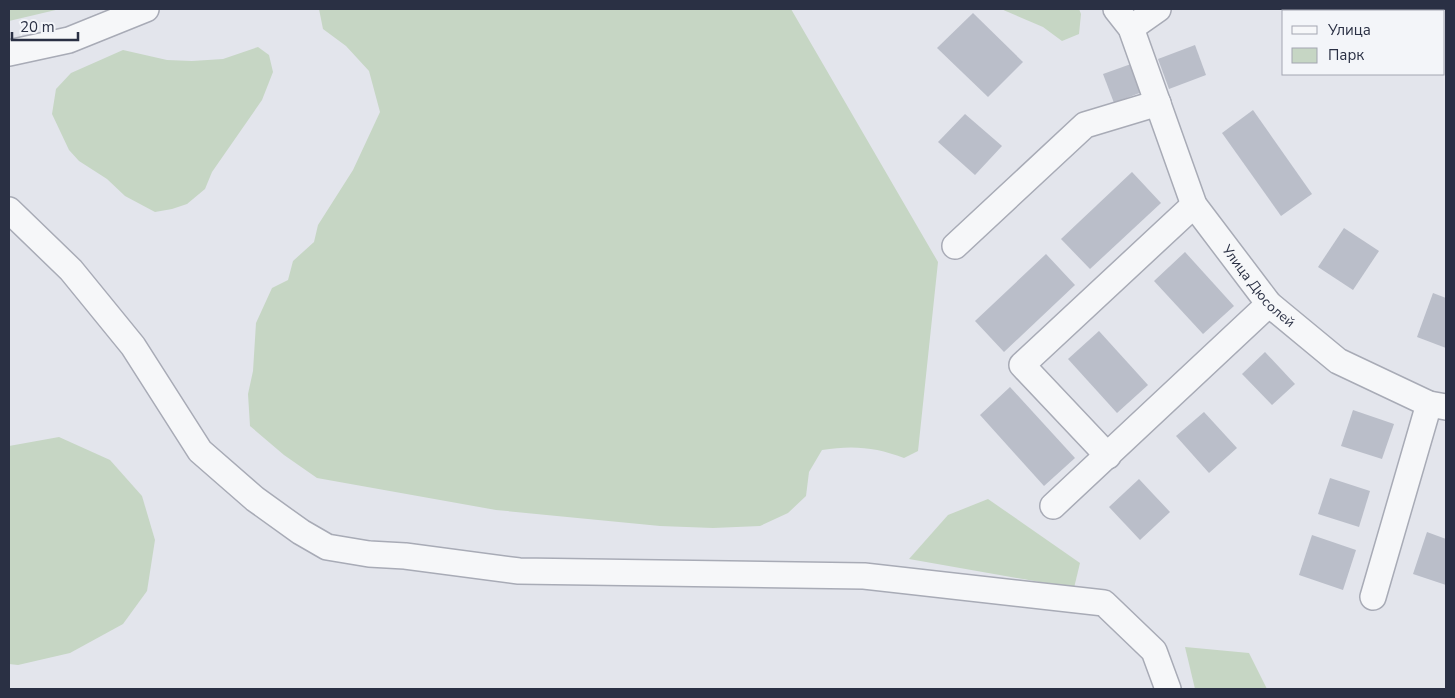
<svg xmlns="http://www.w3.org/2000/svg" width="1455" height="698" font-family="'Nunito Sans',sans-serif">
  <rect width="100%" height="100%" fill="#e3e5ec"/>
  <!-- green -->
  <g fill="#c6d6c4">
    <path d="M9 9H60L9 21Z"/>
    <path d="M319 9H791L938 262 918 451 904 458C876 447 852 445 822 450L809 472 806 496 788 513 760 526 713 528 660 526 496 510 317 478 284 455 250 426 248 394 253 371 256 323 272 288 288 280 293 261 314 242 318 225 353 170 380 112 369 71 346 46 323 29Z"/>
    <path d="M1001 9H1079L1081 14 1079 34 1062 41 1043 27Z"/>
    <path d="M258 47 269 55 273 72 262 100 212 172 205 189 187 204 172 209 155 212 125 196 107 179 79 161 69 150 52 114 56 89 71 73 123 50 167 60 192 61 223 59Z"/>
    <path d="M59 437 110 460 142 496 155 540 147 591 123 624 70 653 18 665 9 664V446Z"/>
    <path d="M988 499 1080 563 1074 588 909 559 948 515Z"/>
    <path d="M1185 647 1249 653 1267 689H1195Z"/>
  </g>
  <!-- building -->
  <g fill="#babec9">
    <path d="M973 13 1023 62 988 97 937 48Z"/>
    <path d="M1195 45 1206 75 1169 89 1158 59Z"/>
    <path d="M1131 64 1142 92 1114 103 1103 74Z"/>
    <path d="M1253 110 1312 194 1281 216 1222 133Z"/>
    <path d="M965 114 1002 146 975 175 938 142Z"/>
    <path d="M1132 172 1161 203 1090 269 1061 239Z"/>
    <path d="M1344 228 1379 251 1353 290 1318 267Z"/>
    <path d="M1185 252 1234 306 1203 334 1154 281Z"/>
    <path d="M1046 254 1075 285 1004 352 975 321Z"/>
    <path d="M1433 293 1446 298V348L1417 337Z"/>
    <path d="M1099 331 1148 385 1117 413 1068 359Z"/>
    <path d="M1265 352 1295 384 1272 405 1242 374Z"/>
    <path d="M1010 387 1075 458 1044 486 980 415Z"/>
    <path d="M1353 410 1394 424 1382 459 1341 446Z"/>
    <path d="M1204 412 1237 448 1209 473 1176 436Z"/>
    <path d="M1330 478 1370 491 1359 527 1318 514Z"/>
    <path d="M1139 479 1170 512 1140 540 1109 507Z"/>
    <path d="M1427 532 1446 539V585L1413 574Z"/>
    <path d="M1312 535 1356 550 1343 590 1299 575Z"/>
  </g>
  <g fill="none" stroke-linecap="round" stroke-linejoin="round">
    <defs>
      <g id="minor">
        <path id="s1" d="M1116 9 1131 28 1194 205 1269 304 1338 361 1429 404 1446 407"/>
        <path d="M1131 28 1158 9"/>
        <path d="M9 53 69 40 146 9"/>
        <path d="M9 210 71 270 133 346 200 451 255 499 301 532 327 547 369 554 405 556 519 571 864 576 1104 603 1154 651 1168 689"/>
        <path d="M955 246 1085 125 1158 103"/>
        <path d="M1108 456 1022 365 1194 205"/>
        <path d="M1053 506 1269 304"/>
        <path d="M1373 597 1429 404"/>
      </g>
    </defs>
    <!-- minor casing -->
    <use href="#minor" stroke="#a8abb6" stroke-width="28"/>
    <!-- minor -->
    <use href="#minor" stroke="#f6f7f9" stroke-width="25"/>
  </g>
  <g text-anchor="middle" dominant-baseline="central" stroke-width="4.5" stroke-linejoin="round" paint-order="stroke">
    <!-- street labels -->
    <g font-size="14" fill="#2a3044" stroke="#f3f5f9">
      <text stroke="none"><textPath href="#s1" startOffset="316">Улица Дюсолей</textPath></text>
    </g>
  </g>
  <!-- border -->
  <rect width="1455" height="698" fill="none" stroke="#2a3044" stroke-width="20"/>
  <!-- legend -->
  <rect x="1282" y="10" width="162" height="65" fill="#f3f5f9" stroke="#a3a6b1"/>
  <rect x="1292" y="26" width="25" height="8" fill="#f6f7f9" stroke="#a3a6b1"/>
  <text x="1328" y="35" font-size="15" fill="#2a3044">Улица</text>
  <rect x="1292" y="48" width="25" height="15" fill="#c6d6c4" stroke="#a3a6b1"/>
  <text x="1328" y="60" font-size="15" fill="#2a3044">Парк</text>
  <!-- scale -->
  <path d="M12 32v8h66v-8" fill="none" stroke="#2a3044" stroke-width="2.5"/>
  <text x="20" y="32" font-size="15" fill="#2a3044" stroke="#f3f5f9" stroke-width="4" paint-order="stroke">20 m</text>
</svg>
